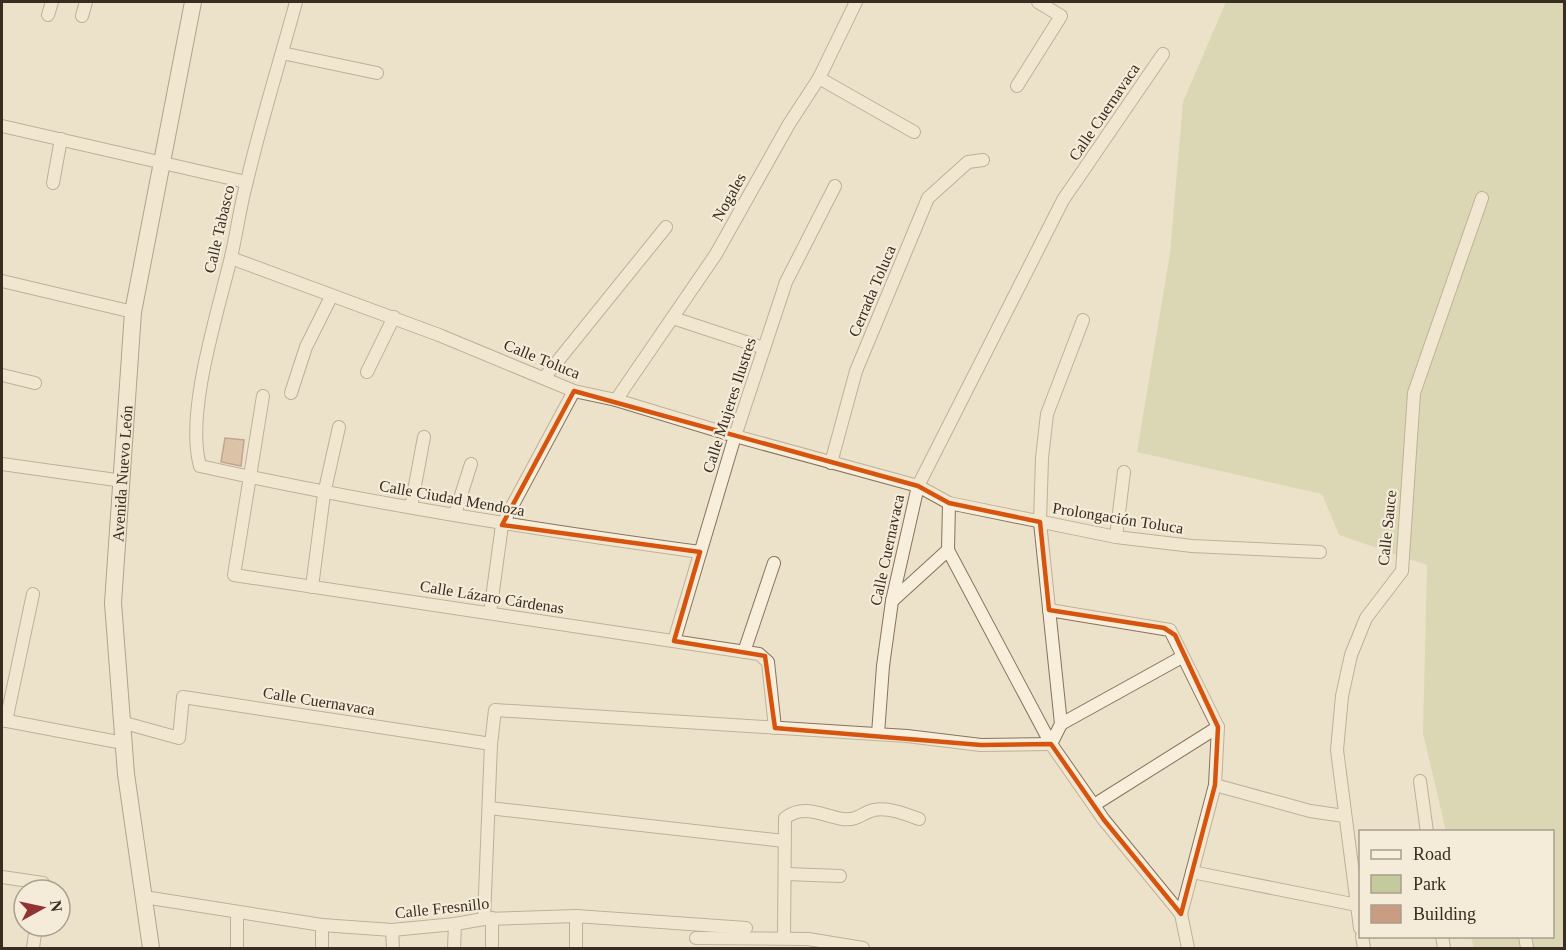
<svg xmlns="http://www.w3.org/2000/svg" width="1566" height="950" font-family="Georgia,serif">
  <rect width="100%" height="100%" fill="#ece1c9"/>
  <!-- green -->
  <path fill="#c5ca9d" d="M1226 2H1564V948H1474L1471 937 1552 936V832L1446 831 1423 733 1427 565 1339 535 1322 494 1137 452 1170 253 1183 102Z"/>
  <!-- building -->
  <path fill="#c89d81" stroke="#855e46" stroke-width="1.5" d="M225 438 244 440 241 466 221 462Z"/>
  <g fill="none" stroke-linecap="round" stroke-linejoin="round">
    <defs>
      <g id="street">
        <path d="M296 2C280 61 261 121 247 181 240 206 237 232 231 257 218 312 185 413 200 466 366 503 533 529 700 552"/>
        <path d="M48 15 52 2"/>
        <path d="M82 16 86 2"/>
        <path d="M282 53 377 73"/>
        <path d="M819 78 914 132"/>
        <path d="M1017 86 1061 16 1038 2"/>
        <path d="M2 126 246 182"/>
        <path d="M53 183 61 139"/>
        <path d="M231 258 439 335 574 391 616 400 735 436 918 486 949 503 1116 537 1192 546 1320 552"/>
        <path d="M2 281 133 312"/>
        <path d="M673 318 764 348"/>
        <path d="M367 372 394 317"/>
        <path d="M2 375 35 383"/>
        <path d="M544 378 666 227"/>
        <path d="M291 393 306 347 331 297"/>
        <path d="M263 396 234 575 759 654 768 662 775 728"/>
        <path d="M616 400 716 254 789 124 819 78 856 2"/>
        <path d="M831 463 856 371 928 198 968 162 983 160"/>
        <path d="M2 464 123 481"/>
        <path d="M411 507 424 437"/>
        <path d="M455 514 471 464"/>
        <path d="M1116 537 1124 472"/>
        <path d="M948 550 1051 744 1104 820 1181 914"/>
        <path d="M312 587 324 494 339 427"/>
        <path d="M892 601 948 550 949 503"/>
        <path d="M1049 610 1170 630 1218 727 1215 785 1181 914 1188 948"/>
        <path d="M490 613 502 525 574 391"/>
        <path d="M674 641 735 436 786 282 835 186"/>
        <path d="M744 652 774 563"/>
        <path d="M2 720 123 743"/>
        <path d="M6 721 33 594"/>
        <path d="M121 722 179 738 183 697 491 744"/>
        <path d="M1061 724 1182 657"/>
        <path d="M878 734 883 666 892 601 918 486 1063 200 1163 54"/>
        <path d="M1051 744 1061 724 1040 522 1042 458 1047 414 1083 320"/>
        <path d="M1420 781 1427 832"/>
        <path d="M1215 785 1310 811 1344 816"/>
        <path d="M1094 805 1218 727"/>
        <path d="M489 808 784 841"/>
        <path d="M1192 872 1357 905"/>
        <path d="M786 874 840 876"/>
        <path d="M2 877 43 883 42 890"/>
        <path d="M144 897 322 925 392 930 455 924 484 919 576 916 746 928"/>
        <path d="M484 919 491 744 495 710 907 736 981 745 1051 744"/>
        <path d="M322 925V948"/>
        <path d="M1360 928 1337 750 1342 696 1351 655 1366 618 1402 571 1414 393 1482 198"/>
        <path d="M392 930 393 948"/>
        <path d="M1362 936 1364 948"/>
        <path d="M1442 936 1444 948"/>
        <path d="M1525 936 1527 948"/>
        <path d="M784 937 785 818C804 803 823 816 843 819 858 821 863 812 874 810 888 807 906 814 919 819"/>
        <path d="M696 938 808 939 863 948"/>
        <path d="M33 948 36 926"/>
        <path d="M237 948V912"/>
        <path d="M454 948 455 924"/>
        <path d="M492 948V918"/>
        <path d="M576 948V916"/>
      </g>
      <g id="secondary">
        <path id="s1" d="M151 948 126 774 113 603 133 312 193 2"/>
      </g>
    </defs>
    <!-- street casing -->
    <use href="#street" stroke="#87735f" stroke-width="14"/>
    <!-- secondary casing -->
    <use href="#secondary" stroke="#695542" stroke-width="18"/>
    <!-- street -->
    <use href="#street" stroke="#f7eedc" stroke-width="12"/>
    <!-- secondary -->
    <use href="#secondary" stroke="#f7eedc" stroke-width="16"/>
  </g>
  <!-- marked area -->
  <path d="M0 0H1566V950H0ZM574 391 918 486 949 503 1040 522 1049 610 1164 628 1175 635 1218 727 1215 785 1181 914 1104 820 1051 744 981 745 775 728 765 656 674 641 700 552 502 525Z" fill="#ece1c9" fill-opacity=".55" fill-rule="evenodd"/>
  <path fill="none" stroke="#d6540e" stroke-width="4.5" stroke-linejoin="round" d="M574 391 918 486 949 503 1040 522 1049 610 1164 628 1175 635 1218 727 1215 785 1181 914 1104 820 1051 744 981 745 775 728 765 656 674 641 700 552 502 525Z"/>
  <g text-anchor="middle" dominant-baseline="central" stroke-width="4.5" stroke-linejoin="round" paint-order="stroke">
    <!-- street labels -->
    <g font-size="16" fill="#392c21" stroke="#f4ebd8">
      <text transform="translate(1104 112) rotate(-56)">Calle Cuernavaca</text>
      <text transform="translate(729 197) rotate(-61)">Nogales</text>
      <text transform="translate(219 229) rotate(-77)">Calle Tabasco</text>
      <text transform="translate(872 291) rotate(-67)">Cerrada Toluca</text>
      <text transform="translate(542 359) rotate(22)">Calle Toluca</text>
      <text transform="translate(729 405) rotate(-72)">Calle Mujeres Ilustres</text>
      <text stroke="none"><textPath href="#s1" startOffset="477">Avenida Nuevo León</textPath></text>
      <text transform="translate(452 498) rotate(10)">Calle Ciudad Mendoza</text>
      <text transform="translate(1118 518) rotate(9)">Prolongación Toluca</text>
      <text transform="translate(1387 528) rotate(-84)">Calle Sauce</text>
      <text transform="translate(887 550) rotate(-78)">Calle Cuernavaca</text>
      <text transform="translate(492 597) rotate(9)">Calle Lázaro Cárdenas</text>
      <text transform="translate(319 701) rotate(9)">Calle Cuernavaca</text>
      <text transform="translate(442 908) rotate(-6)">Calle Fresnillo</text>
    </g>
  </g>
  <!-- border -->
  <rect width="1566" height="950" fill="none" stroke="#392c21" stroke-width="6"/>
  <!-- legend -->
  <rect x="1359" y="830" width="195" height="108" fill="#f4ebd8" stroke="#a99f8f" stroke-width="1.5"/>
  <rect x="1371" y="850" width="30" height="9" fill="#f7eedc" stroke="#a99f8f" stroke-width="1.5"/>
  <text x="1413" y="860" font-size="18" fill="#392c21">Road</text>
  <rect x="1371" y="875" width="30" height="18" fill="#c5ca9d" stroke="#a99f8f" stroke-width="1.5"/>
  <text x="1413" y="890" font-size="18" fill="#392c21">Park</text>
  <rect x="1371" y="905" width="30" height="18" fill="#c89d81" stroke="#a99f8f" stroke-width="1.5"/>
  <text x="1413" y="920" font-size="18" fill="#392c21">Building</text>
  <!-- north arrow -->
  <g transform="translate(42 908) rotate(82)"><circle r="28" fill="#f4ebd8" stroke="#a99f8f" stroke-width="1.5"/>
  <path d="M0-4.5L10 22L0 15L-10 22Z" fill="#933235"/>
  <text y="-9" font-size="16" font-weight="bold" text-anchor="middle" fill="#392c21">N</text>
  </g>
</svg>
